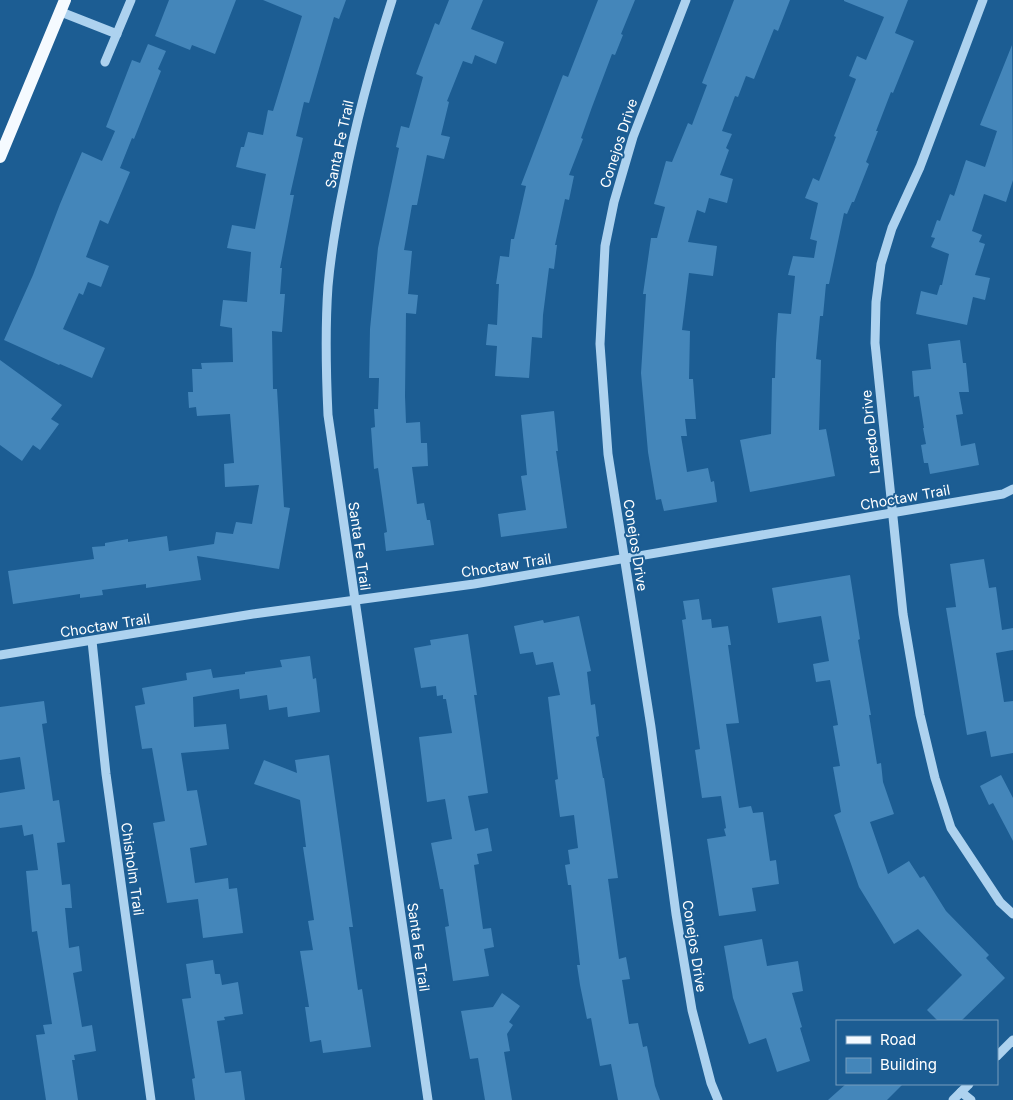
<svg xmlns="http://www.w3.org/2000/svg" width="1013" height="1100" font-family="Inter,sans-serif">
  <rect width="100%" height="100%" fill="#1c5d93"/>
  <!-- building -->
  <g fill="#4486ba">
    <path d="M169 0H236L215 54 192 45 190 50 155 36Z"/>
    <path d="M263 0H346L339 19 334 17 309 103 304 102 296 136 303 138 290 195H294L280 268H282L280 294H285L282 332 272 331 273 389H277L284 507 290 508 279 569 197 556 201 580 146 588V584L102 590 103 595 80 598V594L13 604 8 571 94 559 92 547 105 546V543L128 539V542L167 536 169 551 214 544 216 532 233 534 236 522 252 524 259 485 225 487 224 464 234 463 230 414 197 416 196 407 189 408 188 392H193L192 369H202L201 363 233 362 232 328 220 326 223 300 247 302 251 252 227 248 232 225 255 229 266 174 236 167 241 147H244L248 132 263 135 268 110 273 111 302 16Z"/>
    <path d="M449 0H483L471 29 504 42 496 64 475 55 472 64 463 61 447 101 449 102 441 135 450 137 444 159 427 155 417 205H412L404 250 412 251 408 294 418 295 416 314 406 313 405 396 406 423 420 422 421 443H427L428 466 412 467 417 504 424 503 427 520H430L434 545 386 551 384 533 387 532 378 468 374 469 371 428 375 427 374 409H378L379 378H369L370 329 378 248 399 148 396 147 401 126 409 128 423 77 416 74 435 23 439 25Z"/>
    <path d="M598 0H635L621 34 623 35 615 55 612 54 592 107 581 138 583 139 569 175 574 176 569 200 565 199 555 245H557L554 269 549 268 543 315 542 338 532 337 529 378 495 376 497 346 486 345 488 324 497 325 499 284H496L500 256 509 257 511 239H514L526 186 521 185 563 75 568 77Z"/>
    <path d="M734 0H790L778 31 774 29 754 79 746 76 738 97 735 96 722 131 732 134 726 148 729 150 720 175 733 179 727 203 709 198 705 213 697 210 688 242 717 246 713 276 689 273 682 330 690 331 689 379H693L696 419H685L687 436H681L687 472 708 468 711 482 714 481 717 502 664 511 661 499 656 500 648 452 641 373 646 294H643L651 238H657L665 207 654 204 666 161 672 162 688 123 692 125 707 85 702 83Z"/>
    <path d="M844 0H908L895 33 914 41 893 93 891 92 876 131H878L866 162 869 164 854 202H852L847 214 844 213 829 284H826L823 316H820L816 359 821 360 819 430 826 429 835 476 750 492 740 440 771 434 772 378H775L776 343 778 313 791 314 795 276 788 275 793 256 814 258 817 241 810 239 818 203 805 198 813 178 819 181 836 137 834 136 856 79 849 76 857 56 866 60 884 17 844 1Z"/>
    <path d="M148 44 166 51 158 69 161 71 134 139 132 138 120 168 130 172 108 224 100 220 86 257 109 266 101 287 88 282 83 295 79 293 63 329 105 348 92 378 60 364 59 365 4 340 33 275 60 204 82 152 102 161 115 131 106 127 132 60 140 63Z"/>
    <path d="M1012 45 1013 180 1006 202 984 194 972 231 982 235 979 242 985 244 975 275 990 278 985 300 973 297 967 325 916 314 921 291 937 295 940 285H942L949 254 931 247 935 238 931 237 937 220 940 221 950 194 954 196 966 160 985 167 997 131 980 125Z"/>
    <path d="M960 340 963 363H966L969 392H959L963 414 956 415 961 446 975 443 979 465 930 474 928 463H924L921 445 926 444 923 428H924L919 396 914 397 912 371 931 369 928 344Z"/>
    <path d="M0 360 62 405 51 419 59 424 40 450 33 445 22 461 0 445Z"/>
    <path d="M554 411 558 451H556L567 528 501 537 498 514 526 510 521 476 527 475 521 415Z"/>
    <path d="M984 559 989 588 996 587 1002 630 1013 628V650L996 653 1004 702 1013 701V753L991 757 986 731 967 735 946 608 956 607 950 564Z"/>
    <path d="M850 575 860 639 858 640 871 715H869L877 764 881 763 883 782 894 814 870 822 888 874 909 861 920 878 924 876 946 911 989 955 986 958 1005 978 961 1021H938L927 1010 962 975 918 929 894 944 859 887 834 815 841 812 833 767 840 766 833 726 838 725 830 680 816 682 813 664 829 661 821 616 778 623 772 588Z"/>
    <path d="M699 599 702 620 711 619 712 628 728 626 731 645H728L739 723 726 724 739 808 751 806 753 813 763 812 770 861 776 860 779 884 752 888 756 911 719 916 707 839 726 836 724 829 726 828 721 796 702 798 695 750 700 749 682 620 686 619 683 601Z"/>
    <path d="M579 616 591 671 587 672 591 705 595 704 599 736 596 737 603 778H604L618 878 608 879 619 959 626 957 630 979 622 980 629 1024 638 1023 643 1047 647 1046 655 1086 660 1100H618L611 1064 600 1066 591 1018 587 1019 580 985 577 965H580L571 885H568L565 865 570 864 568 850 578 848 574 815 560 817 555 780 558 779 548 697 560 695 553 662 536 665 533 652 520 654 514 626 543 620 544 623Z"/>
    <path d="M468 634 477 695H474L488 793 468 796 475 831 488 828 492 851 477 854 479 864 474 865 483 929 491 928 494 947 484 949 489 976 453 981 445 927 449 926 443 889H440L431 843 452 839 445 799 427 802 419 737 452 733 446 699H443V695L437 696 436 686 421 688 414 648 431 645 430 640Z"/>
    <path d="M310 656 313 679 316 678 320 712 288 717 287 707 269 710 267 695 240 699 239 689 193 697 194 727 226 724 229 749 181 753 187 791 197 790 207 845 190 848 195 883 228 878 229 889 237 888 243 933 203 938 198 899 167 903 153 823 165 821 152 748 142 749 135 706 145 704 142 688 187 680 186 673 211 669 213 678 245 674V672L282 667 280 660Z"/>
    <path d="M44 701 47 723 42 724 53 801 59 800 65 842 57 843 62 885 70 884 72 908H65L69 948 79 946 82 971 73 973 82 1027 92 1025 96 1051 74 1055 75 1060H72L78 1100H46L36 1035 45 1034 43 1025 52 1024 37 931 32 932 26 871 38 870 33 834 24 836 22 825 0 828V793L25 789 20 757 0 760V707Z"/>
    <path d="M329 755 353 927H349L358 990 362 989 371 1047 323 1053 321 1040 310 1042 305 1007H309L300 951 313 950 308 921 314 920 303 847H306L300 800 254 784 264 760 297 773 295 760Z"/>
    <path d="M1001 775 1013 798V841L993 803 989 805 980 786Z"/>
    <path d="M762 939 767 966 798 961 803 991 792 993 802 1027 800 1028 810 1061 777 1072 766 1038 749 1044 733 998 724 946Z"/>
    <path d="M213 960 215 974H220L222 985 238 982 243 1014 224 1017 225 1020 217 1021 225 1073 241 1071 245 1100H195L192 1079 195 1078 182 999 191 998 186 964Z"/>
    <path d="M502 993 520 1006 509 1022 513 1025 507 1034 510 1051 504 1052 512 1100H485L478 1058 470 1059 461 1011 493 1007Z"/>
    <path d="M846 1084H903L887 1100H828Z"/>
  </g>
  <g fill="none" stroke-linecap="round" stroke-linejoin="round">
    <!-- minor -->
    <g stroke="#add2ef" stroke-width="9">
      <path d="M392 0C372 62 356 120 344 184 337 218 331 252 328 286 325 329 326 372 328 415L428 1100"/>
      <path d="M686 0 633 137 614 202 605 246 600 344 608 454 651 727 676 914 692 1010 711 1083 718 1100"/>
      <path d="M983 0 920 167 892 228 881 264 876 302 875 343 903 614 920 715 935 778 951 828 1000 902 1013 914"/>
      <path d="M61 12 117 34"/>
      <path d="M105 62 131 0"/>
      <path d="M92 641 106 774 151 1100"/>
      <path d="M0 655 253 614 474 584 1003 494 1013 489"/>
      <path d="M997 1056 1013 1040"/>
      <path d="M961 1092 971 1100"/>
      <path d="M953 1100 969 1084"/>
    </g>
    <!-- major -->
    <path stroke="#f5faff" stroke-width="12" d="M0 157 65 0"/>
  </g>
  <g text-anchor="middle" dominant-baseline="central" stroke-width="4" stroke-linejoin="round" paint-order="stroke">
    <!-- street labels -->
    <g font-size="14" fill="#fff" stroke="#1c5d93">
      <text transform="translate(618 143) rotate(-72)">Conejos Drive</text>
      <text transform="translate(339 144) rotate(-78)">Santa Fe Trail</text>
      <text transform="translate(870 432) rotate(-96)">Laredo Drive</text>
      <text transform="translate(905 497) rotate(-10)">Choctaw Trail</text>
      <text transform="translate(636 545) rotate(81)">Conejos Drive</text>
      <text transform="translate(360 546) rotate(82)">Santa Fe Trail</text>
      <text transform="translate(506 565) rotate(-9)">Choctaw Trail</text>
      <text transform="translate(105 625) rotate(-9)">Choctaw Trail</text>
      <text transform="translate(133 869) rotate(82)">Chisholm Trail</text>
      <text transform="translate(695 946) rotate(81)">Conejos Drive</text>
      <text transform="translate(419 947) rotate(82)">Santa Fe Trail</text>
    </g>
  </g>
  <!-- legend -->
  <rect x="836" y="1020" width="162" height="65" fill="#1c5d93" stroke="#779ebe"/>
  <rect x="846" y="1036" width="25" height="8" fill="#f5faff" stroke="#779ebe"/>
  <text x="880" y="1045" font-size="15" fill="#ffffff">Road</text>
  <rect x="846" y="1058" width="25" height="15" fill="#4486ba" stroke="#779ebe"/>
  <text x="880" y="1070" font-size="15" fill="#ffffff">Building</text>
</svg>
